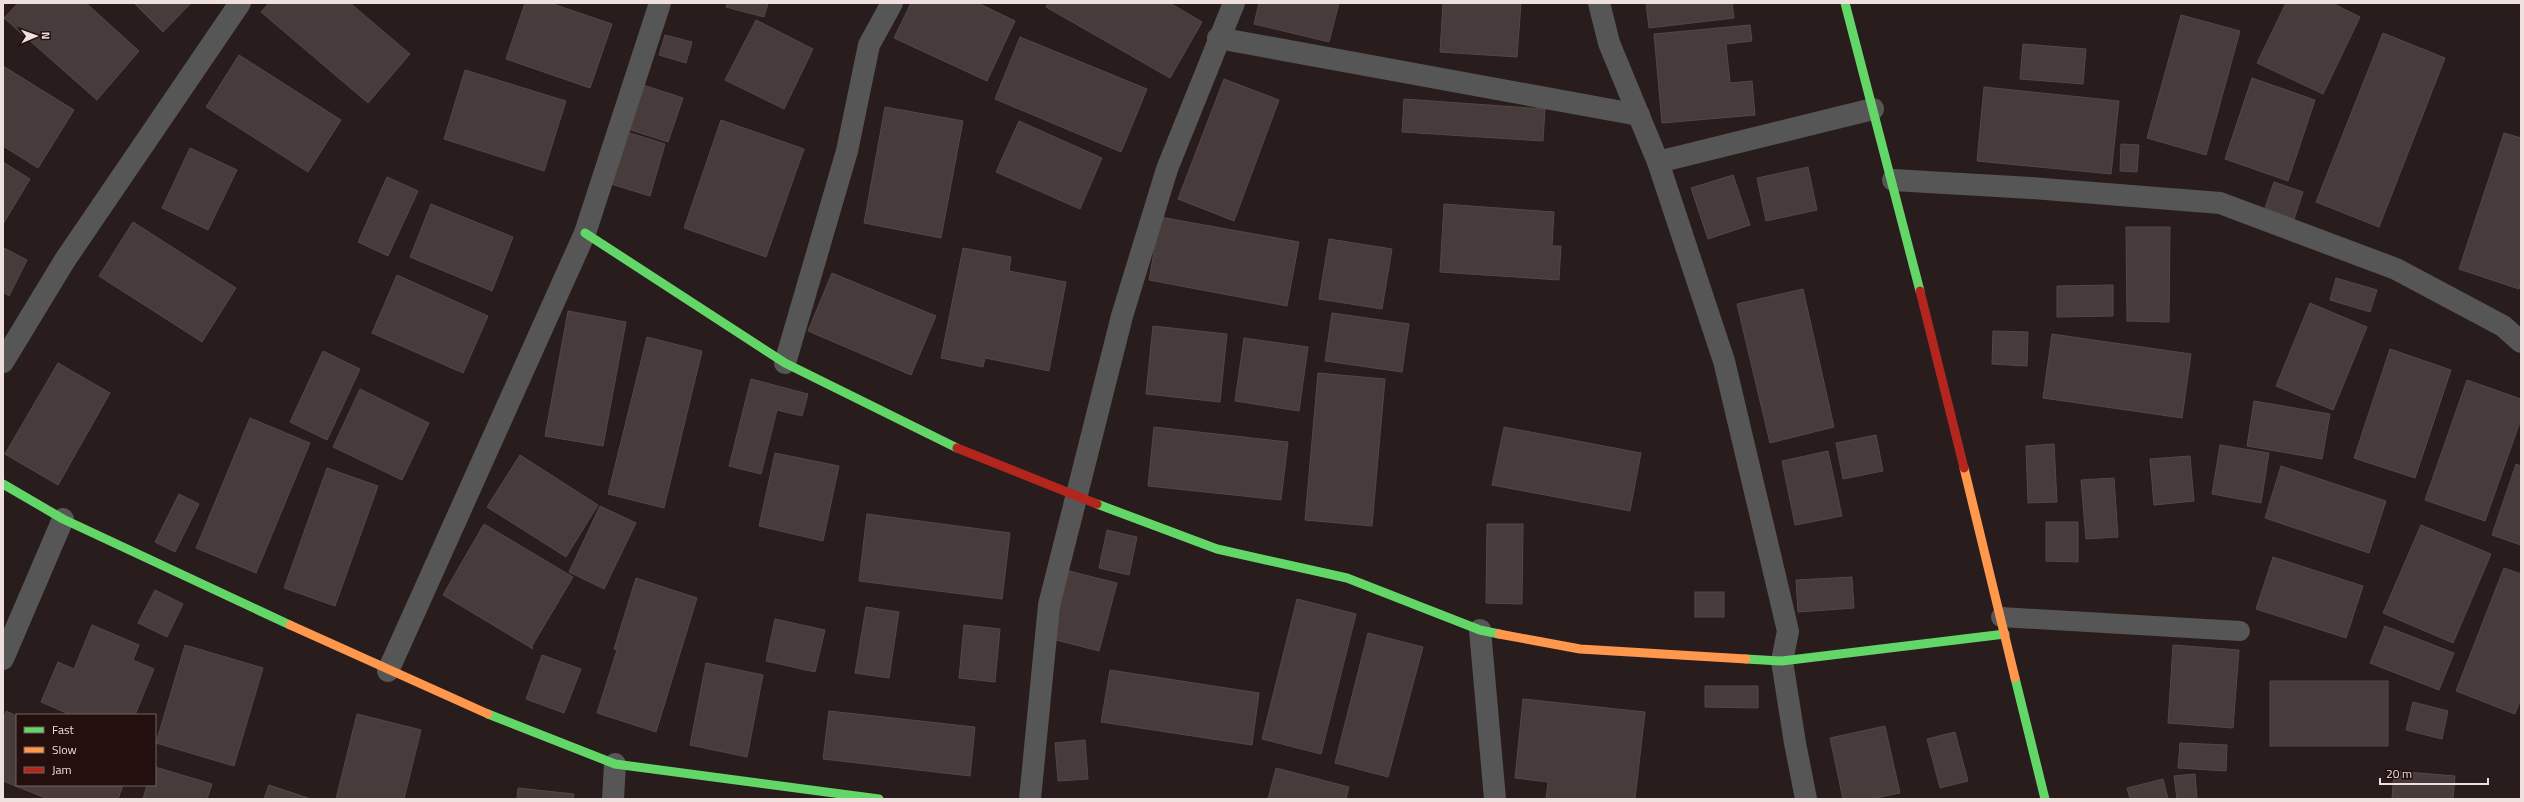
<svg xmlns="http://www.w3.org/2000/svg" width="2524" height="802" font-family="'Titillium Web',sans-serif">
  <rect width="100%" height="100%" fill="#281c1c"/>
  <!-- building -->
  <g fill="#473c3b" stroke="#534847">
    <path d="M18 3H86L139 51 97 100 4 18Z"/>
    <path d="M134 3H191L163 32Z"/>
    <path d="M269 3H350L410 54 368 103 261 12Z"/>
    <path d="M525 3H550L612 24 590 88 506 59Z"/>
    <path d="M727 3H768L764 17 726 7Z"/>
    <path d="M911 3H978L1015 21 987 81 894 38Z"/>
    <path d="M1048 3H1170L1202 22 1170 78 1046 7Z"/>
    <path d="M1259 3H1339L1329 42 1254 24Z"/>
    <path d="M1443 3H1521L1517 57 1440 52Z"/>
    <path d="M1646 3H1732L1734 18 1649 28Z"/>
    <path d="M2286 3H2332L2360 17 2323 94 2257 63Z"/>
    <path d="M2181 15 2240 31 2206 155 2147 138Z"/>
    <path d="M756 20 813 49 784 109 725 80Z"/>
    <path d="M1750 25 1752 41 1726 44 1730 83 1752 81 1755 115 1662 123 1654 34Z"/>
    <path d="M2383 33 2445 58 2379 227 2316 202Z"/>
    <path d="M665 35 692 42 686 63 659 55Z"/>
    <path d="M1020 37 1147 89 1121 152 995 99Z"/>
    <path d="M2023 44 2086 49 2083 84 2020 79Z"/>
    <path d="M239 55 341 120 308 172 206 107Z"/>
    <path d="M3 66 74 110 38 168 3 146Z"/>
    <path d="M465 70 566 101 544 171 444 139Z"/>
    <path d="M2252 78 2315 100 2288 181 2225 159Z"/>
    <path d="M1224 79 1279 100 1234 221 1178 199Z"/>
    <path d="M643 85 683 98 668 142 628 129Z"/>
    <path d="M1984 87 2119 101 2111 174 1977 161Z"/>
    <path d="M1404 99 1545 109 1543 141 1402 132Z"/>
    <path d="M885 107 963 121 941 238 864 223Z"/>
    <path d="M721 120 804 149 766 257 684 228Z"/>
    <path d="M1019 121 1102 158 1080 209 996 172Z"/>
    <path d="M627 132 665 144 650 196 611 184Z"/>
    <path d="M2504 133 2521 138V282L2519 289 2459 269Z"/>
    <path d="M2121 144 2139 145 2137 172 2120 171Z"/>
    <path d="M190 148 237 170 208 230 162 208Z"/>
    <path d="M3 162 30 179 3 224Z"/>
    <path d="M1808 167 1817 210 1766 221 1757 178Z"/>
    <path d="M1733 175 1750 225 1708 239 1691 188Z"/>
    <path d="M387 177 418 191 388 256 358 242Z"/>
    <path d="M2274 182 2303 192 2294 219 2265 208Z"/>
    <path d="M431 204 513 237 492 291 410 257Z"/>
    <path d="M1444 204 1554 212 1552 246H1561L1559 280 1440 272Z"/>
    <path d="M1160 217 1299 242 1287 306 1149 280Z"/>
    <path d="M133 222 236 288 202 342 99 276Z"/>
    <path d="M2126 227H2170L2169 322 2127 321Z"/>
    <path d="M1329 239 1392 249 1382 309 1319 299Z"/>
    <path d="M4 248 27 260 9 296 3 292Z"/>
    <path d="M963 248 1011 257 1009 271 1066 282 1049 371 985 358 983 367 941 358Z"/>
    <path d="M832 273 936 316 911 375 808 331Z"/>
    <path d="M397 275 488 316 463 373 372 333Z"/>
    <path d="M2336 278 2377 290 2370 312 2330 300Z"/>
    <path d="M2113 285V316L2057 317V286Z"/>
    <path d="M1803 289 1834 427 1770 443 1737 304Z"/>
    <path d="M2310 303 2367 327 2333 410 2276 386Z"/>
    <path d="M568 311 626 322 603 446 545 436Z"/>
    <path d="M1332 313 1409 324 1402 372 1325 361Z"/>
    <path d="M1153 326 1227 334 1220 402 1146 394Z"/>
    <path d="M1993 331 2028 332 2027 366 1992 364Z"/>
    <path d="M2052 334 2191 354 2182 418 2043 398Z"/>
    <path d="M647 337 702 351 664 508 608 494Z"/>
    <path d="M1244 338 1308 347 1299 411 1235 401Z"/>
    <path d="M2390 349 2451 370 2415 478 2354 458Z"/>
    <path d="M323 351 360 369 327 440 290 422Z"/>
    <path d="M58 363 110 393 58 485 5 454Z"/>
    <path d="M1318 373 1385 379 1372 526 1305 520Z"/>
    <path d="M751 379 808 394 802 416 777 410 761 474 729 466Z"/>
    <path d="M2467 380 2521 399V419L2485 521 2425 500Z"/>
    <path d="M360 389 429 423 402 480 333 447Z"/>
    <path d="M2254 401 2330 414 2322 459 2247 446Z"/>
    <path d="M250 418 310 443 256 573 196 548Z"/>
    <path d="M1154 427 1288 442 1281 500 1148 486Z"/>
    <path d="M1504 427 1641 453 1630 511 1492 485Z"/>
    <path d="M1876 435 1883 471 1843 479 1836 443Z"/>
    <path d="M2054 444 2057 502 2028 503 2026 446Z"/>
    <path d="M2220 445 2269 453 2261 503 2212 494Z"/>
    <path d="M1828 451 1842 516 1795 525 1782 461Z"/>
    <path d="M775 453 839 466 823 541 759 526Z"/>
    <path d="M520 455 598 505 566 557 487 507Z"/>
    <path d="M2190 456 2194 501 2154 505 2150 459Z"/>
    <path d="M2516 464 2521 466V545L2492 535Z"/>
    <path d="M2281 466 2386 501 2369 553 2265 518Z"/>
    <path d="M327 468 378 486 335 606 284 588Z"/>
    <path d="M2114 478 2118 537 2086 539 2081 480Z"/>
    <path d="M179 494 199 504 175 552 155 542Z"/>
    <path d="M600 506 636 523 604 589 569 572Z"/>
    <path d="M867 514 1010 533 1002 599 859 581Z"/>
    <path d="M2046 522H2078V562L2046 561Z"/>
    <path d="M484 524 573 577 532 646 533 649 443 595Z"/>
    <path d="M1487 524H1523L1522 604 1486 603Z"/>
    <path d="M2421 525 2491 554 2453 643 2383 613Z"/>
    <path d="M1107 530 1137 537 1129 575 1099 568Z"/>
    <path d="M2273 557 2363 586 2346 638 2256 609Z"/>
    <path d="M2504 568 2521 574V698L2515 714 2456 691Z"/>
    <path d="M1069 571 1117 583 1099 651 1052 639Z"/>
    <path d="M1852 577 1854 608 1798 612 1796 580Z"/>
    <path d="M636 578 697 598 656 732 597 713 617 650 614 649Z"/>
    <path d="M155 590 183 604 167 637 138 623Z"/>
    <rect x="1695" y="592" width="29" height="25"/>
    <path d="M1297 599 1356 614 1321 754 1262 739Z"/>
    <path d="M866 607 899 612 889 678 855 673Z"/>
    <path d="M775 619 825 630 815 672 766 661Z"/>
    <path d="M92 625 139 645 133 660 154 669 135 715H71L41 702 58 662 74 669Z"/>
    <path d="M964 625 1000 629 995 682 959 678Z"/>
    <path d="M2385 626 2454 653 2439 690 2370 663Z"/>
    <path d="M1368 633 1423 647 1388 777 1335 763Z"/>
    <path d="M185 645 263 668 234 766 156 743Z"/>
    <path d="M2173 645 2239 650 2233 728 2168 723Z"/>
    <path d="M542 655 581 669 564 713 526 699Z"/>
    <path d="M706 663 763 675 747 757 690 745Z"/>
    <path d="M1110 670 1259 693 1252 745 1101 722Z"/>
    <rect x="2270" y="681" width="118" height="65"/>
    <path d="M1705 686H1758V708L1705 707Z"/>
    <path d="M1523 699 1645 712 1635 799H1546L1548 782 1515 778Z"/>
    <path d="M2413 702 2448 711 2442 739 2406 730Z"/>
    <path d="M6 711 17 716V785H123L118 799H48L3 781V720Z"/>
    <path d="M829 711 975 727 970 776 823 759Z"/>
    <path d="M357 714 421 730 404 799H336Z"/>
    <path d="M1885 726 1900 793 1871 799H1843L1830 738Z"/>
    <path d="M1955 732 1968 781 1940 788 1927 739Z"/>
    <path d="M1085 740 1088 779 1058 781 1055 743Z"/>
    <path d="M2180 743 2227 745 2226 771 2178 768Z"/>
    <path d="M155 767 212 784 207 799H143L147 785H155Z"/>
    <path d="M1276 768 1349 787 1346 799H1268Z"/>
    <path d="M2394 771 2455 776 2453 799H2392Z"/>
    <path d="M2195 774 2197 799H2177L2174 776Z"/>
    <path d="M2163 779 2168 799H2130L2127 788Z"/>
    <path d="M269 785 311 799H264Z"/>
    <path d="M518 788 574 794 573 799H517Z"/>
  </g>
  <g fill="none" stroke-linecap="round" stroke-linejoin="round">
    <!-- lane -->
    <path stroke="#555655" stroke-width="20" d="M2001 617 2240 631"/>
    <!-- street -->
    <g stroke="#555655" stroke-width="22">
      <path d="M1599 3 1609 43 1658 162 1724 361 1788 631 1782 661 1795 743 1806 799"/>
      <path d="M1218 38 1639 115"/>
      <path d="M1658 162 1873 109"/>
      <path d="M1893 180 2031 188 2220 203 2396 269 2503 326 2521 342"/>
      <path d="M3 362 65 260 240 3"/>
      <path d="M785 363 847 151 869 45 892 3"/>
      <path d="M1480 630 1495 799"/>
      <path d="M3 659 63 519"/>
      <path d="M388 671 585 233 660 3"/>
      <path d="M613 799 615 764"/>
      <path d="M1030 799 1049 605 1122 316 1167 169 1234 3"/>
    </g>
    <!-- fast -->
    <g stroke="#63d668" stroke-width="9">
      <path d="M1845 3 1920 291"/>
      <path d="M585 233 785 363 957 448"/>
      <path d="M3 484 63 519 290 625"/>
      <path d="M1097 504 1217 549 1347 578 1480 630 1499 634"/>
      <path d="M1746 659 1782 661 2005 634"/>
      <path d="M2015 678 2045 799"/>
      <path d="M488 714 615 764 879 799"/>
    </g>
    <!-- slow -->
    <g stroke="#ff974d" stroke-width="9">
      <path d="M1964 468 2015 678"/>
      <path d="M290 625 488 714"/>
      <path d="M1499 634 1580 649 1746 659"/>
    </g>
    <!-- jam -->
    <g stroke="#b3261e" stroke-width="9">
      <path d="M1920 291 1964 468"/>
      <path d="M957 448 1097 504"/>
    </g>
  </g>
  <!-- border -->
  <rect width="2524" height="802" fill="none" stroke="#efe0de" stroke-width="8"/>
  <!-- legend -->
  <rect x="16" y="714" width="140" height="72" fill="#230f0d" stroke="#756361"/>
  <rect x="24" y="727" width="20" height="6" fill="#63d668" stroke="#756361"/>
  <text x="52" y="734" font-size="12" fill="#efe0de">Fast</text>
  <rect x="24" y="747" width="20" height="6" fill="#ff974d" stroke="#756361"/>
  <text x="52" y="754" font-size="12" fill="#efe0de">Slow</text>
  <rect x="24" y="767" width="20" height="6" fill="#b3261e" stroke="#756361"/>
  <text x="52" y="774" font-size="12" fill="#efe0de">Jam</text>
  <!-- north arrow -->
  <g transform="translate(36 36) rotate(88)" stroke="#230f0d" stroke-width="3" paint-order="stroke">
  <path d="M0-3L7 15L0 10L-7 15Z" fill="#efe0de"/>
  <text y="-6" font-size="11" font-weight="bold" text-anchor="middle" fill="#efe0de">N</text>
  </g>
  <!-- scale -->
  <path d="M2380 778v6h108v-6" fill="none" stroke="#efe0de" stroke-width="2"/>
  <text x="2386" y="778" font-size="12" fill="#efe0de" stroke="#230f0d" stroke-width="3" paint-order="stroke">20 m</text>
</svg>
